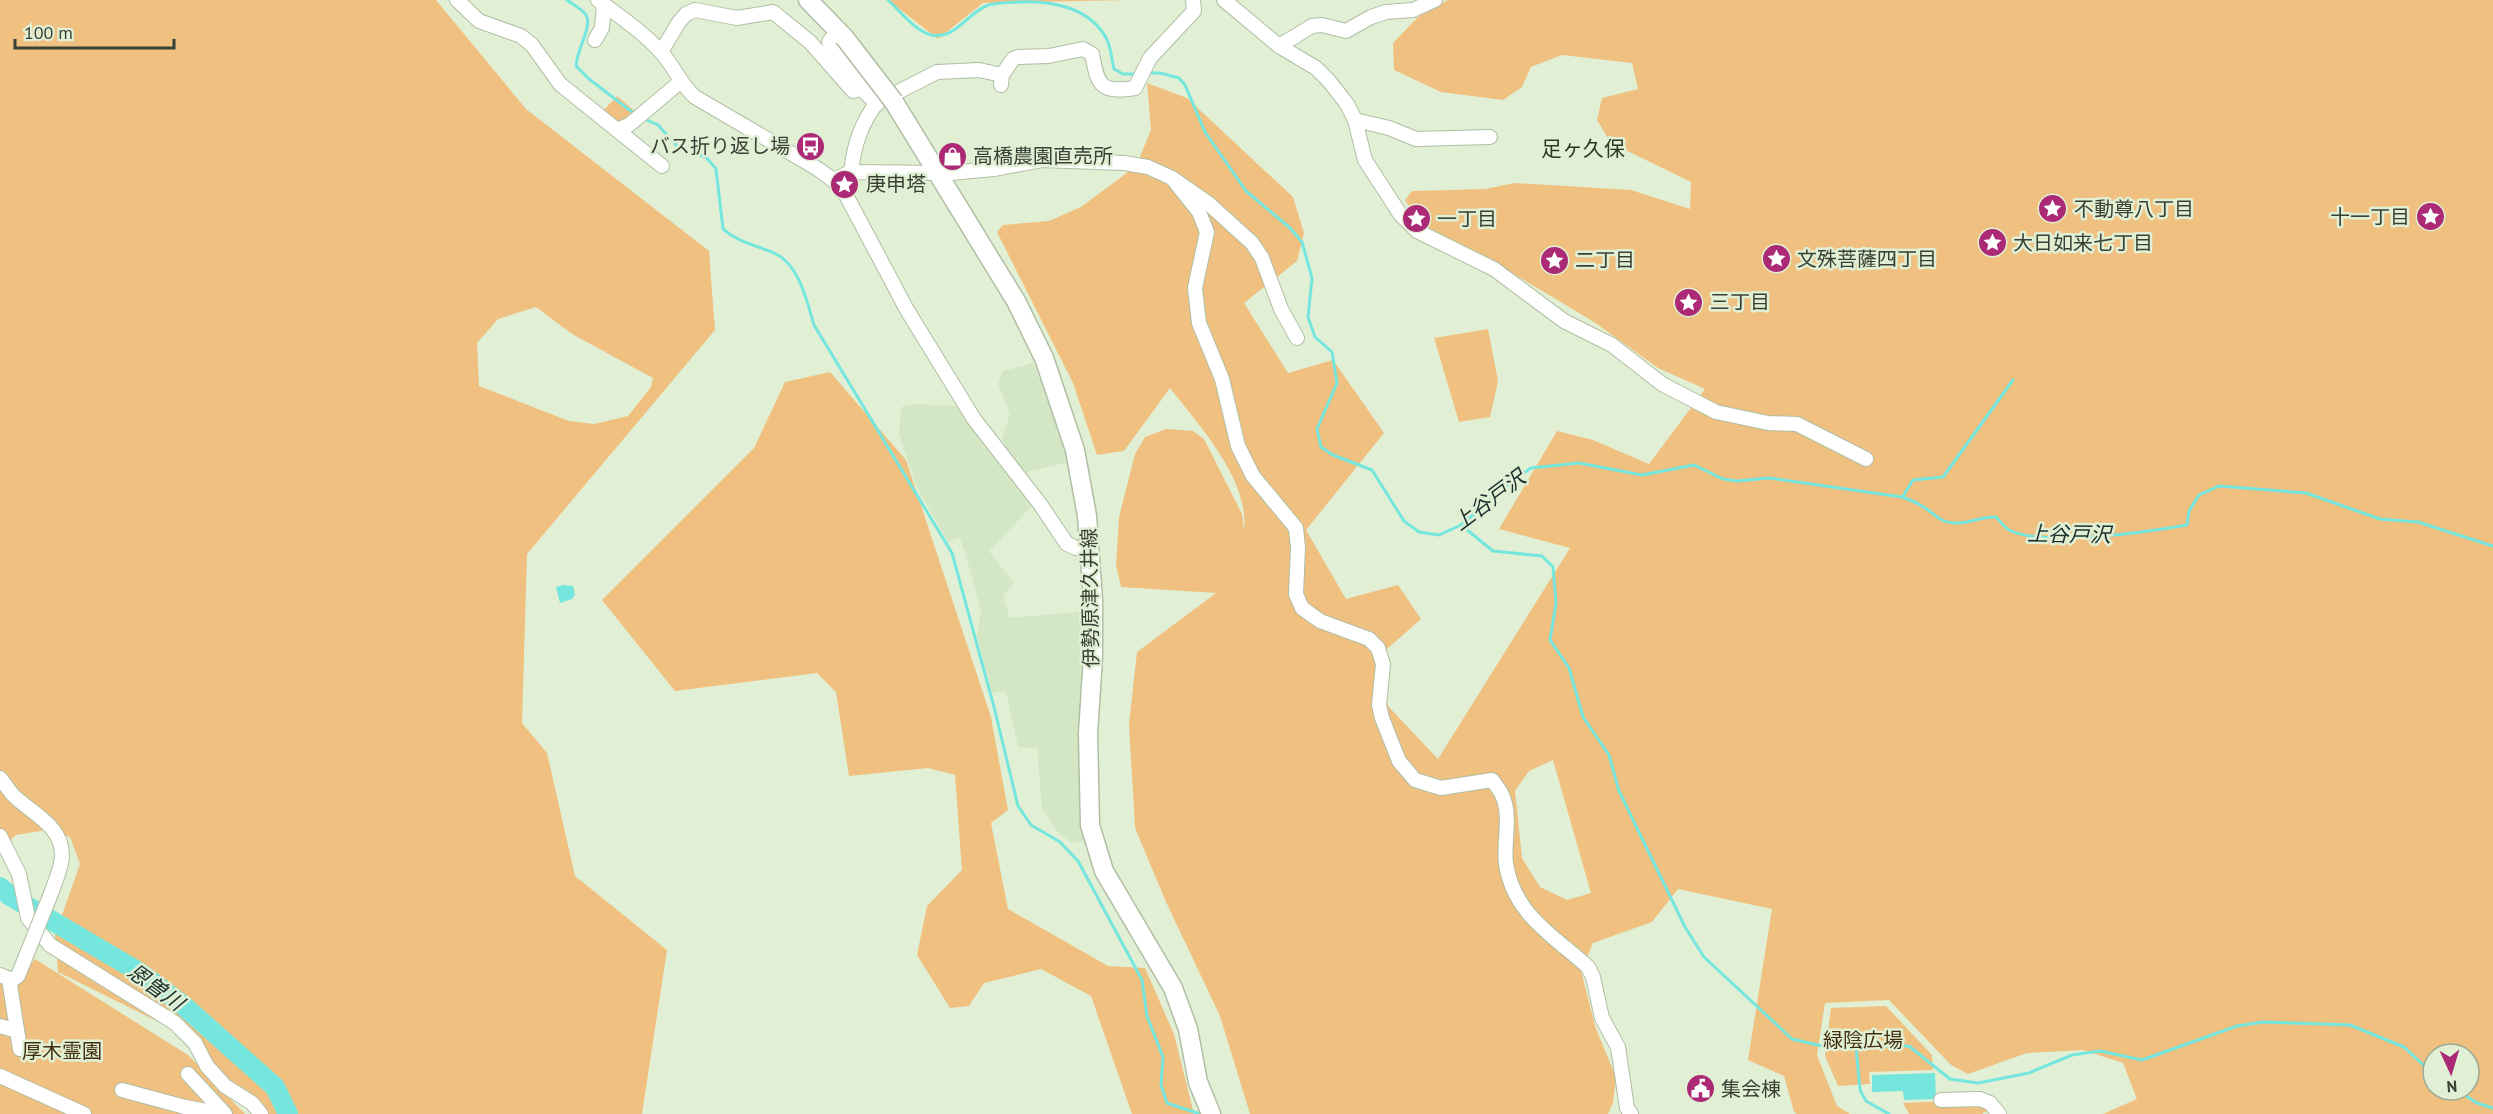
<svg xmlns="http://www.w3.org/2000/svg" width="2493" height="1114" font-family="'PT Sans','Noto Sans JP',sans-serif">
  <rect width="100%" height="100%" fill="#e1f0d5"/>
  <!-- built -->
  <g fill="#d4e7c5">
    <path d="M1033 363 1061 431 1069 462 1020 474 1002 439 1010 414 998 384 1003 371Z"/>
    <path d="M914 404 959 406 1032 506 989 551 1014 583 1003 596 1010 618 1086 611 1083 691 1087 841 1071 843 1057 831 1042 808 1037 748 1018 747 1006 691 992 693 977 636 981 611 965 552 959 537 948 542 916 486 899 434 901 407Z"/>
  </g>
  <!-- green -->
  <g fill="#efc080" fill-rule="evenodd">
    <path d="M0 0H436L526 109 709 251 715 330 527 554 522 723 547 753 575 876 667 950 642 1114H260L193 1039 58 972 55 935 80 864 70 837 47 830 16 835 0 849ZM536 307 572 334 653 378 651 387 628 416 594 424 569 421 479 386 477 343 498 319Z"/>
    <path d="M888 0H1130L983 3 938 39Z"/>
    <path d="M1448 0H2493V1114H2103L2137 1099 2123 1063 2083 1050 2027 1053 1968 1074 1951 1065 1889 1000 1825 1003 1817 1055 1837 1106 1850 1114H1797L1794 1112 1784 1076 1748 1060 1772 909 1678 889 1652 922 1593 943 1581 971 1596 1029 1616 1077 1613 1103 1608 1114H1250L1220 1016 1166 902 1135 828 1129 724 1137 652 1216 593 1121 587 1116 565 1119 517 1135 454 1145 437 1166 429 1193 431 1204 439 1242 514 1244 531C1250 480 1200 427 1170 388L1124 451 1097 455 1073 383 997 232 1003 225 1049 221 1081 207 1136 166 1151 130 1147 83 1187 98 1293 197 1304 233 1297 261 1244 303 1288 373 1333 360 1384 433 1306 530 1346 599 1398 585 1421 619 1387 649 1378 667 1388 706 1438 759 1570 548 1499 529 1557 431 1593 440 1649 464 1705 389 1658 368 1594 322 1489 259 1420 223 1405 200 1412 191 1485 189 1514 183 1631 190 1690 209 1691 182 1611 143 1597 120 1602 98 1638 89 1632 63 1562 55 1531 67 1522 87 1503 100 1441 92 1394 70 1393 43 1418 17ZM1553 760 1591 893 1567 900 1540 887 1522 858 1515 791 1529 771ZM2433 1054H2469V1090H2433Z"/>
    <path d="M617 96 638 114 621 127 601 113Z"/>
    <path d="M1488 329 1498 381 1490 417 1459 422 1434 338Z"/>
    <path d="M830 372 906 460 991 717 1008 810 991 823 1008 909 1108 966 1145 968 1174 1034 1194 1114H1132L1091 996 1041 969 984 983 969 1006 950 1008 917 955 927 906 962 870 955 775 928 768 849 776 836 692 817 673 675 691 602 600 754 448 785 382Z"/>
    <path d="M35 959 188 1055 245 1114H0V973L19 979Z"/>
    <path d="M1886 1006 1932 1055 1933 1070 1869 1072 1870 1084 1838 1086 1825 1056 1831 1008Z"/>
    <path d="M1974 1100 1991 1108 1982 1114H1909L1903 1103Z"/>
  </g>
  <!-- water -->
  <g fill="#75e6dd">
    <path d="M564 585 573 586 575 595 572 599 560 603 556 587Z"/>
    <path d="M1935 1073 1936 1099 1904 1100 1903 1091 1872 1092V1075Z"/>
  </g>
  <g fill="none" stroke-linecap="round" stroke-linejoin="round">
    <!-- stream -->
    <g stroke="#75e6dd" stroke-width="3">
      <path d="M567 0C572 4 582 9 586 15 593 26 576 51 576 66L589 79 636 115"/>
      <path d="M888 0C900 11 915 31 931 35 955 40 967 14 986 6 995 2 1008 3 1018 2 1052 0 1093 8 1108 42 1111 50 1112 61 1114 69L1123 74H1136"/>
      <path d="M1148 73H1160L1179 78 1185 85 1205 132 1246 191 1290 228 1302 242 1312 278 1308 317 1315 337 1332 352 1337 383 1317 429 1321 447 1333 455 1372 470 1404 521 1419 532 1439 535 1461 525 1512 481 1531 468 1579 463 1642 475 1694 465 1723 479 1737 481 1769 478 1902 497C1908 499 1914 501 1920 505 1936 513 1937 523 1958 523 1971 523 1982 516 1996 517 2000 521 2004 527 2009 530 2042 547 2148 532 2187 525L2189 511 2199 495 2219 486 2306 493 2380 519 2418 522 2493 546"/>
      <path d="M642 118 658 125 677 146 687 152 706 157 716 169 723 229C739 243 756 245 774 253 799 264 807 301 814 325L952 553 994 707 1018 806 1031 825 1060 842 1078 861 1142 980 1147 1016 1163 1057 1161 1085 1167 1103 1200 1114"/>
      <path d="M1903 496 1913 480 1943 477 2013 380"/>
      <path d="M1461 525 1493 551 1542 556 1553 567 1556 603 1550 640 1569 668 1583 717 1609 755 1619 791 1685 927 1704 957 1792 1039 1822 1046H1909L1950 1079 1978 1083 2029 1073 2072 1055 2100 1051 2142 1060 2237 1026 2263 1022 2350 1025 2404 1047 2433 1074"/>
      <path d="M1856 1047 1860 1090 1866 1101 1889 1114"/>
      <path d="M2457 1090 2477 1103 2493 1108"/>
    </g>
    <!-- river -->
    <path stroke="#75e6dd" stroke-width="20" d="M0 887 10 896 139 972 184 1006 275 1087 288 1114"/>
    <defs>
      <g id="minor">
        <path d="M457 0 479 21 521 36 532 45 560 84 617 130 629 125 680 82"/>
        <path d="M598 0C620 17 642 31 661 52 674 66 680 84 695 97L818 169 833 180 846 195 907 310 974 419 1040 504 1067 544 1076 548 1090 550"/>
        <path d="M1224 0 1279 46 1316 68 1329 81 1347 104 1355 120 1365 160 1400 214 1417 231 1494 269 1564 321 1612 345 1662 384 1716 412 1768 423 1797 424 1866 459"/>
        <path d="M838 30 829 42 830 47 859 83 862 89 877 104"/>
        <path d="M595 40 602 28 604 4"/>
        <path d="M1279 46 1312 26 1322 25 1346 31 1371 17 1386 12 1413 10 1435 0"/>
        <path d="M661 52 679 22 686 14 695 10 737 18 773 12 810 42 853 91 862 89"/>
        <path d="M1001 85 1002 75 1013 59 1018 57 1049 56 1083 49 1092 54C1098 86 1100 93 1135 88L1150 58 1194 11 1193 0"/>
        <path d="M900 91 937 72 979 70 1002 75"/>
        <path d="M1355 120 1389 128 1416 139 1490 137"/>
        <path d="M617 130 662 166"/>
        <path d="M851 172C854 145 861 123 878 101"/>
        <path d="M1172 178 1199 212 1207 232 1195 288 1199 323 1222 379 1238 446 1253 476 1296 528 1298 548 1296 594 1302 608 1320 621 1369 639 1378 648 1383 664 1379 705 1382 718 1399 761 1415 780 1441 788 1492 780C1495 784 1500 790 1502 795 1512 816 1503 843 1506 864 1514 915 1554 936 1588 967L1593 977 1602 1018 1618 1047 1627 1108 1631 1114"/>
        <path d="M833 180 851 172 950 173 994 169 1042 160 1124 163 1148 167 1172 178 1208 203 1252 243 1262 258 1281 309 1297 338"/>
        <path d="M0 778C5 784 9 791 14 796 33 814 62 826 62 855 62 867 56 879 52 891"/>
        <path d="M0 836 19 874 28 918 50 945 175 1023 195 1043 207 1066 225 1086 252 1103 261 1114"/>
        <path d="M0 975 12 980 18 976 24 961"/>
        <path d="M9 979 20 1049"/>
        <path d="M0 1026 17 1031"/>
        <path d="M188 1074 225 1114"/>
        <path d="M0 1076 84 1114"/>
        <path d="M122 1090 185 1107 223 1114"/>
        <path d="M1941 1100 1980 1099 1990 1103 1999 1114"/>
      </g>
      <g id="major">
        <path d="M808 0 844 37"/>
        <path d="M894 102 1016 301 1044 358 1075 450 1087 516 1093 600V657L1088 733 1090 825 1104 871 1173 988 1188 1029 1198 1082 1211 1114"/>
      </g>
    </defs>
    <!-- minor casing -->
    <use href="#minor" stroke="#b0bea4" stroke-width="16"/>
    <!-- major casing -->
    <use href="#major" stroke="#b0bea4" stroke-width="21"/>
    <!-- minor -->
    <use href="#minor" stroke="#fff" stroke-width="14"/>
    <!-- major -->
    <use href="#major" stroke="#fff" stroke-width="18"/>
    <defs>
      <path id="minor-bridge" d="M24 961 52 891"/>
      <path id="major-bridge" d="M844 37 894 102"/>
    </defs>
    <!-- minor-bridge casing -->
    <use href="#minor-bridge" stroke="#b0bea4" stroke-width="16" stroke-linecap="butt"/>
    <!-- major-bridge casing -->
    <use href="#major-bridge" stroke="#b0bea4" stroke-width="21" stroke-linecap="butt"/>
    <!-- minor-bridge -->
    <use href="#minor-bridge" stroke="#fff" stroke-width="14"/>
    <!-- major-bridge -->
    <use href="#major-bridge" stroke="#fff" stroke-width="18"/>
  </g>
  <!-- icons -->
  <defs>
    <symbol id="bus-disc" viewBox="-11 -11 22 22"><circle r="9.5" fill="#ab2975" stroke="#e1f0d5"/><path d="M-5-6H5V4H4V6H2V4H-2V6H-4V4H-5ZM-3.5-4V0h7V-4ZM-3.5 1.2v1.5H-2V1.2ZM2 1.2v1.5H3.5V1.2Z" fill="#fff"/></symbol>
    <symbol id="shop-disc" viewBox="-11 -11 22 22"><circle r="9.5" fill="#ab2975" stroke="#e1f0d5"/><path d="M-5-2.5h2.3a2.7 3.5 0 0 1 5.4 0H5L5.5 6h-11ZM-1.5-2.5h3a1.5 2.3 0 0 0-3 0Z" fill="#fff"/></symbol>
    <symbol id="sight-disc" viewBox="-11 -11 22 22"><circle r="9.5" fill="#ab2975" stroke="#e1f0d5"/><path d="M0-6L1.8-2.2L6-1.7L2.9 1.2L3.7 5.4L0 3.3L-3.7 5.4L-2.9 1.2L-6-1.7L-1.8-2.2Z" fill="#fff"/></symbol>
    <symbol id="civic-disc" viewBox="-11 -11 22 22"><circle r="9.5" fill="#ab2975" stroke="#e1f0d5"/><path d="M-.6-6.5H3V-4.5H.6V-3L4-1V1h2V6H-6V1h2V-1L-.6-3ZM-1.2 2.5V6h2.4V2.5Z" fill="#fff"/></symbol>
  </defs>
  <g fill-rule="evenodd">
    <use href="#bus-disc" x="794" y="130" width="33" height="33"/>
    <use href="#shop-disc" x="936" y="140" width="33" height="33"/>
    <use href="#sight-disc" x="828" y="168" width="33" height="33"/>
    <use href="#sight-disc" x="2036" y="192" width="33" height="33"/>
    <use href="#sight-disc" x="2414" y="200" width="33" height="33"/>
    <use href="#sight-disc" x="1400" y="202" width="33" height="33"/>
    <use href="#sight-disc" x="1976" y="226" width="33" height="33"/>
    <use href="#sight-disc" x="1760" y="242" width="33" height="33"/>
    <use href="#sight-disc" x="1538" y="244" width="33" height="33"/>
    <use href="#sight-disc" x="1672" y="286" width="33" height="33"/>
    <use href="#civic-disc" x="1684" y="1072" width="33" height="33"/>
  </g>
  <g text-anchor="middle" dominant-baseline="central" stroke-width="5" stroke-linejoin="round" paint-order="stroke">
    <!-- poi labels -->
    <g font-size="20" fill="#393f34" stroke="#e1f0d5" text-anchor="start">
      <text x="790" y="146" text-anchor="end">バス折り返し場</text>
      <text x="973" y="156">高橋農園直売所</text>
      <text x="866" y="184">庚申塔</text>
      <text x="2074" y="209">不動尊八丁目</text>
      <text x="2410" y="217" text-anchor="end">十一丁目</text>
      <text x="1437" y="219">一丁目</text>
      <text x="2013" y="243">大日如来七丁目</text>
      <text x="1797" y="259">文殊菩薩四丁目</text>
      <text x="1575" y="260">二丁目</text>
      <text x="1710" y="302">三丁目</text>
      <text x="1721" y="1089">集会棟</text>
    </g>
    <!-- street labels -->
    <g font-size="20" fill="#393f34" stroke="#e1f0d5">
      <text transform="translate(1090 598) rotate(-91)">伊勢原津久井線</text>
    </g>
    <!-- park labels -->
    <g font-size="20" fill="#422d0e" stroke="#e1f0d5">
      <text x="1863" y="1040">緑陰広場</text>
      <text x="62" y="1051">厚木霊園</text>
    </g>
    <!-- neighbourhood labels -->
    <g font-size="21" fill="#2b3721" stroke="#e1f0d5">
      <text x="1583" y="148">足ヶ久保</text>
    </g>
    <!-- water labels -->
    <g font-size="21" font-style="italic" fill="#1a2f2d" stroke="#e1f0d5">
      <text transform="translate(1489 500) rotate(-37)">上谷戸沢</text>
      <text transform="translate(2069 534) rotate(1)">上谷戸沢</text>
      <text transform="translate(156 987) rotate(36)">恩曽川</text>
    </g>
  </g>
  <!-- north arrow -->
  <g transform="translate(2451 1072) rotate(176)"><circle r="28" fill="#e1f0d5" stroke="#9ea995" stroke-width="1.5"/>
  <path d="M0-4.5L10 22L0 15L-10 22Z" fill="#ab2975"/>
  <text y="-9" font-size="16" font-weight="bold" text-anchor="middle" fill="#393f34">N</text>
  </g>
  <!-- scale -->
  <path d="M15 39v9h159v-9" fill="none" stroke="#393f34" stroke-width="3"/>
  <text x="24" y="39" font-size="18" fill="#393f34" stroke="#e1f0d5" stroke-width="4.5" paint-order="stroke">100 m</text>
</svg>
